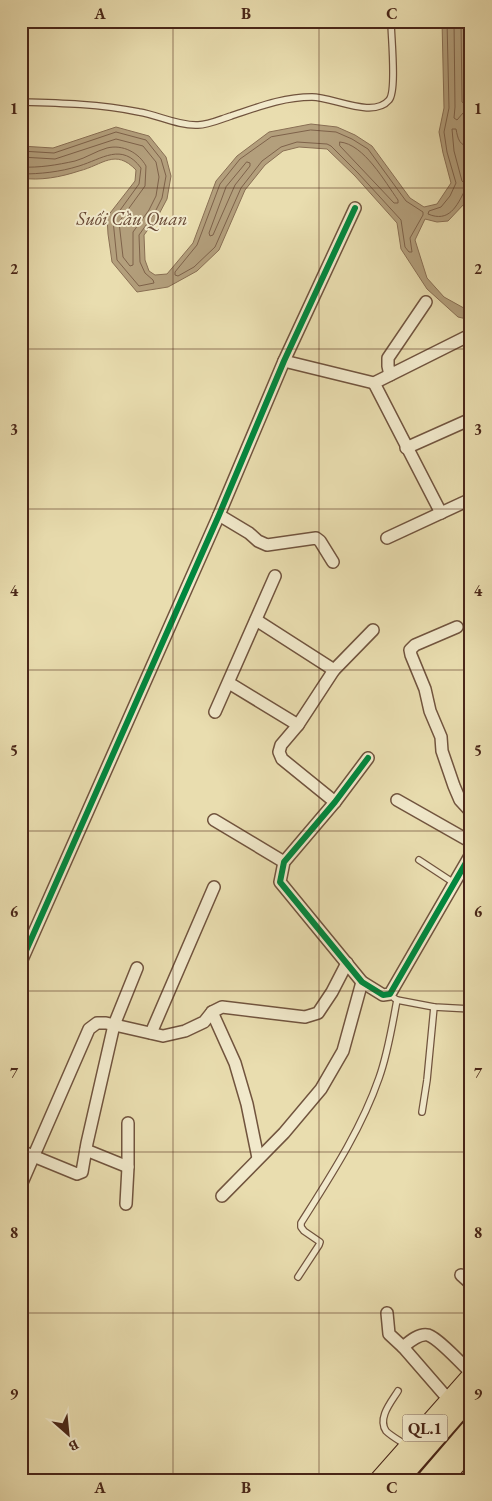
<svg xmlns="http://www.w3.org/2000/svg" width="492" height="1501" font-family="'EB Garamond',serif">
  <rect width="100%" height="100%" fill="#e9ddaf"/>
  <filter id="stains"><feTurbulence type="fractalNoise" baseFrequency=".004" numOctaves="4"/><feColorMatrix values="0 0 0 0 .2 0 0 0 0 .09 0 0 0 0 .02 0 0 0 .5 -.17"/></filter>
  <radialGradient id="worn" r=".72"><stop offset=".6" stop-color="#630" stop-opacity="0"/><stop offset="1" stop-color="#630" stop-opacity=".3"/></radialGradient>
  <!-- water -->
  <path fill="#b39f7c" stroke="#896f54" d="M442 21H471V114L467 128 471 149V187L465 203 448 221 437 222 425 219 415 240 427 278 444 297 471 312V320L458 317 427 289 401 249 397 223 355 176 327 149 299 147 283 151 265 165 245 190 219 250 197 271 168 287 137 292 112 262 108 234 107 217 135 181 136 170C115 148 103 165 79 171 61 177 40 181 21 178V146L53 148 116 127 149 136 166 157 171 176 167 199 158 216 144 235 145 260 149 271 155 275 167 274 193 243 216 181 237 156 269 132 311 124 337 127 355 135 372 146 410 198 424 207 437 204 451 183 443 153 439 132 444 108Z"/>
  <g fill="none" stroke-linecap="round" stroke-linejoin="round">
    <!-- shore -->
    <g stroke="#7e624a" stroke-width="1">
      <path d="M447 21 449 108 444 132 447 152 456 183 450 196 441 207 429 211 428 214C449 223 457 206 465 190L471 188"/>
      <path d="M454 21 455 107 454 118 457 120 463 113 471 112"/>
      <path d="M461 21 462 102 465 104H471"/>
      <path d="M311 130 336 132 352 139 368 149 406 201 423 212V215L410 238 412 252H409L405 247 401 220 358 173 331 146 327 144 297 142 281 147 262 161 241 188 215 247 194 267 178 276 175 275V272L197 245 220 184 240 159 271 137Z"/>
      <path d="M340 142C364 144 385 182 398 200V203H394L340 146Z"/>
      <path d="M471 147C459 146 458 139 456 129H452L454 151 462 181 464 183 471 182"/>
      <path d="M21 151 54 153 116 132 146 140 161 159 166 176 162 198 154 214 139 235 140 262 145 273 153 280 154 283 139 286 117 260 113 220 139 184 141 168C122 142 102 159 79 166 60 172 40 174 21 174"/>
      <path d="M21 157 55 159 116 139 143 146 156 162 159 177 156 196 149 210 133 232V265L130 266 123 257 119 222 145 186 146 166C139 153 123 144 107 148 96 151 86 158 75 161 57 165 39 168 21 167"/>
      <path d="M247 162 250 163V166L235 185 213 235 210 236 209 233 226 187Z"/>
    </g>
    <defs>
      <g id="lane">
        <path d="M21 102C61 103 100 104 139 112 158 115 178 126 198 125 209 125 221 119 231 116 258 107 283 97 312 97 333 97 373 119 389 100 397 91 391 36 391 21"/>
        <path d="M419 860 454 883"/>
        <path d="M394 998 397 1000 434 1007 471 1009"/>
        <path d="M422 1112 427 1080 434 1007"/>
        <path d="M298 1277 319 1245 320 1242 304 1231 301 1227V1223C330 1177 361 1130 379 1078 388 1053 392 1026 397 1000"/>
        <path d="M398 1391C392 1401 377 1418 386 1431 391 1436 400 1441 406 1445"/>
      </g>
      <g id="street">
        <path d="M284 361 374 383 466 337H471"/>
        <path d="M390 375 388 366V358L426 302"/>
        <path d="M374 383 441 513"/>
        <path d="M406 448 471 419"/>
        <path d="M219 515 249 533 258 541 267 545 316 538 320 541 333 562"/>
        <path d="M387 538 471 499"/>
        <path d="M256 620 334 670"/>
        <path d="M457 627 415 645 410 650 411 655 425 689 430 711 441 737 442 751 454 786 460 800 471 812"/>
        <path d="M229 683 298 725"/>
        <path d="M215 712 275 576"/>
        <path d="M368 758 335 802 284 862 280 882 362 982 383 995 390 994 471 854"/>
        <path d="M397 800 471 842"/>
        <path d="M335 802 282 759 279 752 281 745 298 725 334 670 373 630"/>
        <path d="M214 820 284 862"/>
        <path d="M21 888 22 886"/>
        <path d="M21 962 219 515 284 361 355 208"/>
        <path d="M212 1012 235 1063 247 1104 258 1158"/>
        <path d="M151 1033 214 887"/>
        <path d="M86 1150 128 1167"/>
        <path d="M21 1151 77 1174 82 1172 87 1143 114 1025 137 968"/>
        <path d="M21 1185 89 1029 97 1023H106L163 1036 185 1031 204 1022 212 1012 222 1007 305 1017 318 1013 332 992 347 963"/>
        <path d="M222 1196 284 1133 321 1089 343 1051 362 982"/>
        <path d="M126 1204 128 1167V1123"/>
        <path d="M461 1275 471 1284"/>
        <path d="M387 1313 389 1334 403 1347C409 1342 419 1333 428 1335 438 1338 462 1364 471 1373"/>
        <path d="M403 1347 449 1400"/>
      </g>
      <g id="primary">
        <path d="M379 1480 471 1376"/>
        <path d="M443 1480 471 1447"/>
      </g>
      <g id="highway">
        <path d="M397 1480 471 1395"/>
        <path d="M428 1480 471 1430"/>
      </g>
    </defs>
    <!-- lane casing -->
    <use href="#lane" stroke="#71543e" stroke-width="8"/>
    <!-- street casing -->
    <use href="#street" stroke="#71543e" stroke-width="14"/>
    <!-- primary casing -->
    <use href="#primary" stroke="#492618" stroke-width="20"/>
    <!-- highway casing -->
    <use href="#highway" stroke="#492618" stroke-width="24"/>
    <!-- lane -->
    <use href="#lane" stroke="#f1e9cb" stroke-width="5.5"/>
    <!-- street -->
    <use href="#street" stroke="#f1e9cb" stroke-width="11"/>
    <!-- primary -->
    <use href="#primary" stroke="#e9ddaf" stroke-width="18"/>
    <!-- highway -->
    <use href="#highway" stroke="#e9ddaf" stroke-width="21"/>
    <defs>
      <g id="cycleway">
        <path d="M368 758 335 802 284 862 280 882 362 982 383 995 390 994 471 854"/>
        <path d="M21 962 219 515 284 361 355 208"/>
      </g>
    </defs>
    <!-- cycleway casing -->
    <use href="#cycleway" stroke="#f1e9cb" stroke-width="9"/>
    <!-- cycleway -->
    <use href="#cycleway" stroke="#00873e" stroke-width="6"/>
  </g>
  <!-- grid -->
  <path fill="none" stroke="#492618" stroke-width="1" stroke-opacity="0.55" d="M173 21V1480M319 21V1480M21 188H471M21 349H471M21 509H471M21 670H471M21 831H471M21 991H471M21 1152H471M21 1313H471"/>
  <g text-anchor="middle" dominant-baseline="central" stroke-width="4" stroke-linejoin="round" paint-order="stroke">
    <!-- shield labels -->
    <rect fill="#f1e9cb" stroke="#7b604e" stroke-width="1" x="402.5" y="1414.5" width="45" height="27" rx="4"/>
    <g font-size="16" font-weight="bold" fill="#492618">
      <text x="425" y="1428">QL.1</text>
    </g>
    <!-- water labels -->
    <g font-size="19" font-style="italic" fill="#694a36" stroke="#f1e9cb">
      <text x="132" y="218">Suối Cầu Quan</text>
    </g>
  </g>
  <!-- margin -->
  <rect width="492" height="1501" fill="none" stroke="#e9ddaf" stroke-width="55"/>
  <!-- north arrow -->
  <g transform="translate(68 1434) rotate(153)" stroke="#f1e9cb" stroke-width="4" paint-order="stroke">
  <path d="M0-4L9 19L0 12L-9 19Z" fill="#492618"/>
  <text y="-8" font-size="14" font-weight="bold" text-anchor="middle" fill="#492618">B</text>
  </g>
  <rect x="28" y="28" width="436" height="1446" fill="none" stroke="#492618" stroke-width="2"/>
  <g font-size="16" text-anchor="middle" font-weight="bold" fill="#492618">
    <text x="100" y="19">A</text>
    <text x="246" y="19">B</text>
    <text x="392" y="19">C</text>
    <text x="14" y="114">1</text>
    <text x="478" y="114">1</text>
    <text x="14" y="274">2</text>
    <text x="478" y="274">2</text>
    <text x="14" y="435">3</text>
    <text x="478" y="435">3</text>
    <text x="14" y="596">4</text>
    <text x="478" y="596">4</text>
    <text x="14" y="756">5</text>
    <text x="478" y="756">5</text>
    <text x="14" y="917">6</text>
    <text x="478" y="917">6</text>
    <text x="14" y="1078">7</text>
    <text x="478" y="1078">7</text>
    <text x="14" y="1238">8</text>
    <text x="478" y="1238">8</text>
    <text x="14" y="1399">9</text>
    <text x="478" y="1399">9</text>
    <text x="100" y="1493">A</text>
    <text x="246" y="1493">B</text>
    <text x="392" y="1493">C</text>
  </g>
  <rect width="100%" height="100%" filter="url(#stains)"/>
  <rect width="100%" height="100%" fill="url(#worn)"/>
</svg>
